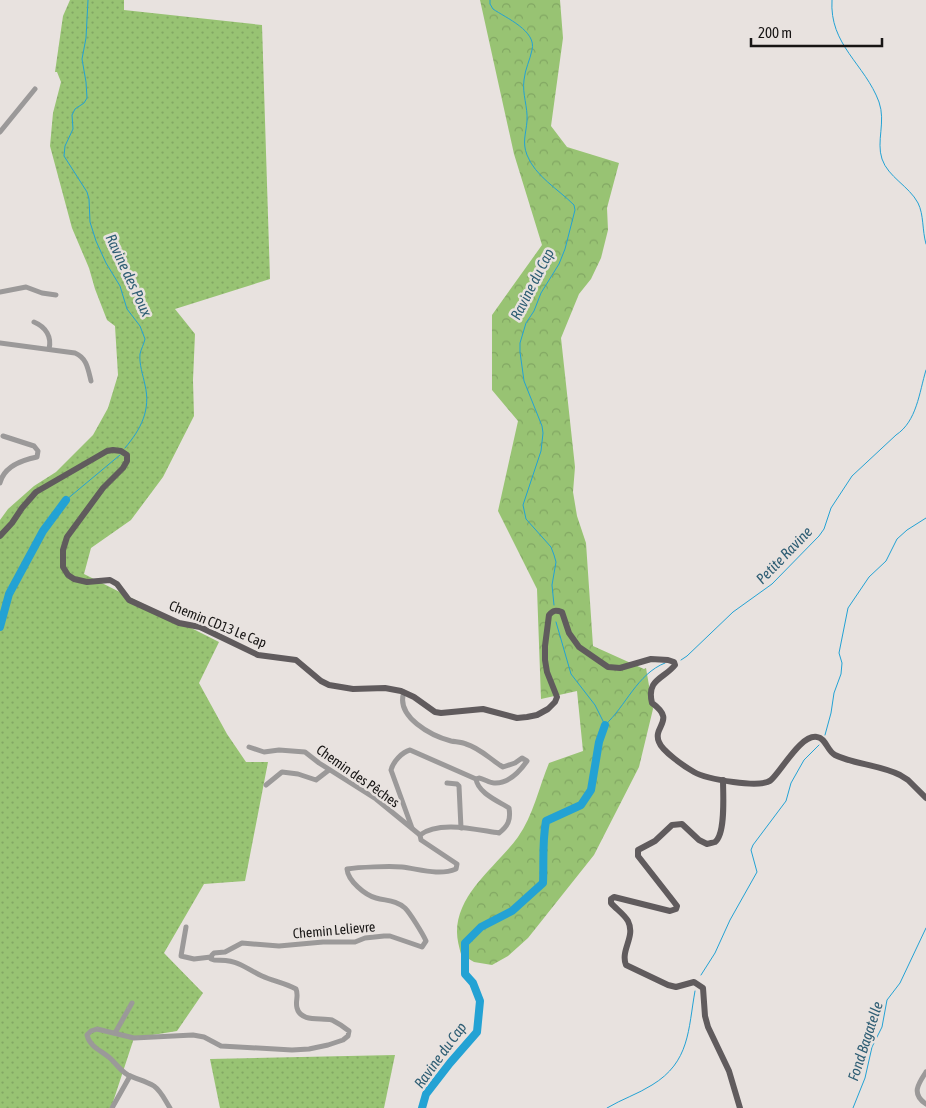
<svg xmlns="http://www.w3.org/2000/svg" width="926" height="1108" font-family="'Asap Condensed',sans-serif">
  <defs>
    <pattern id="grass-dots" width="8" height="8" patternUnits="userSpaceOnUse" patternTransform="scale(1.25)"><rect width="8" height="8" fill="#98c373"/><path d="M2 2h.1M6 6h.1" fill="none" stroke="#82a763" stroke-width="1.8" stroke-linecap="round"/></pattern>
    <pattern id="forest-crowns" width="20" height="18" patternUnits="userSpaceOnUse" patternTransform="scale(1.25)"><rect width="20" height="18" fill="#98c373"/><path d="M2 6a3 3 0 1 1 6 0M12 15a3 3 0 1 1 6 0" fill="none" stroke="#82a763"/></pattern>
  </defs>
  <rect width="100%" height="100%" fill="#e8e2df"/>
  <!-- grass -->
  <g fill="url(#grass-dots)">
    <path d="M70 0H124V10L262 25 270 279 175 309 195 334 193 380 194 416 163 477 131 520 91 548 84 574 219 642 199 683 227 734 246 762H268L245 881 204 884 164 953 203 993 177 1031 134 1038 111 1108H0V520L8 509 34 486 56 472 93 435 108 408 118 375 115 326 107 320 95 289 89 268 72 228 50 146 53 113 61 82 57 72H55L63 16Z"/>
    <path d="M395 1055 384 1108H220L210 1059Z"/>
  </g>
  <!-- forest -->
  <path fill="url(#forest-crowns)" d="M480 0H560L563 38 551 126 567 147 619 163 607 208 608 230 601 258 591 279 579 294 561 338 575 467 573 492 577 516 586 543 593 646 644 669 646 668 653 709 639 767 594 855 528 938 508 956 492 965 474 962 461 954C459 947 457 939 457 932 457 893 497 866 518 837 533 816 539 787 549 763L583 751 577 691 541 699 537 589 498 511 518 421 492 390V315L542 245 514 154Z"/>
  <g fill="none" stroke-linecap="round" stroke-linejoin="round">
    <!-- stream -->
    <g stroke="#23a2d4" stroke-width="1">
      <path d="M88 0 86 38 82 59 86 82 87 98 84 103 75 109 72 115 73 129 65 146 64 156 87 192 89 199 90 222 96 241 106 263 120 286 127 309 140 326 145 339C144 344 141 349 140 354 139 364 143 375 145 385 151 410 141 429 125 448"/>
      <path d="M490 0V4L493 9C506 18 537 31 532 50 530 60 525 69 524 80 522 94 528 107 527 121 526 134 522 142 527 155 535 176 558 189 574 205L575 210 565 249 559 264 541 293 534 311 526 323 520 343V352L524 381 542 426 543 433 541 451 523 505 526 519 551 547 554 555 556 562 552 585 554 605"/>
      <path d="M832 0C829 45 865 64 879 102 886 122 876 141 882 159 888 177 909 186 918 203 924 215 922 230 926 244"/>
      <path d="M66 500 120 455"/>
      <path d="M556 622 571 674 595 705 605 725C626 706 637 674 665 663"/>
      <path d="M681 660 687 656 733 612 772 584 819 536 824 529 831 508 852 476 896 435C917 421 919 393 926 370"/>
      <path d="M825 735 831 713 834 693 841 674 842 663 839 653 848 608 869 577 886 561 897 539 907 530 926 518"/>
      <path d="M701 975 715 953 730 920 757 872 751 850 753 845 786 801 791 783 804 760 819 745"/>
      <path d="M607 1108C622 1099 638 1094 652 1085 690 1062 688 1030 695 991"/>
      <path d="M853 1108 865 1078 872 1047 882 1027 887 1000 900 983 926 928"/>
    </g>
    <!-- river -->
    <g stroke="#23a2d4" stroke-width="8">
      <path d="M0 627 9 594 43 531 66 500"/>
      <path d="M422 1108 426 1094 450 1063 477 1032 480 1001 473 983 465 974V943L481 927 512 911 543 883C544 862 542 842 546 821L581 805 591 790 599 742 605 725"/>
    </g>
    <!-- minor -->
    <g stroke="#9b9999" stroke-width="5">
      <path d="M0 132 35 89"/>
      <path d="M0 292 26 287 42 293 56 295"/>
      <path d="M34 322C46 327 52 337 49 349"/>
      <path d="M0 343 75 353C87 358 88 369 91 381"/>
      <path d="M0 483C4 466 22 460 37 457L38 451 34 446 3 436"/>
      <path d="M249 747 264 752 279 750 305 752 319 763 376 799 420 835"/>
      <path d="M447 783 457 784 459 786 461 828"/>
      <path d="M266 785 282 772 298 774 316 780 329 770"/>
      <path d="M412 828 391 770C393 762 402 752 410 750L476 779"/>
      <path d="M186 927 181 956 194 959 211 957"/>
      <path d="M115 1033 132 1003"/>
      <path d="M926 1072C918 1084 911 1094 926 1104"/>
      <path d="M112 1108 130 1076"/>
      <path d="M170 1108C165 1100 161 1091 154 1086 146 1081 136 1079 128 1075 121 1071 117 1065 111 1059 103 1051 90 1048 87 1035L91 1031 97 1029 134 1038 193 1035 204 1037 221 1046 292 1050 309 1049 328 1045 343 1040 348 1036 349 1031C344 1027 338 1023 332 1020 322 1017 301 1023 297 1008 295 1001 299 996 296 989 285 983 273 981 262 976 241 966 240 960 214 960L211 959 212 955 214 953 225 952 242 943 279 946 323 942H355L365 938 384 936H390L422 947 426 941C423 934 410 913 405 908 396 900 387 901 376 898 365 895 348 881 347 869 359 867 390 866 402 867 419 869 439 876 456 869L457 864 421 840 420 835C439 820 477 830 499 833 508 826 511 820 509 808 498 801 478 793 476 779L479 778C484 779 490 783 494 783 508 784 520 771 527 761L522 758 515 763 503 767C491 760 480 748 466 744 462 742 456 742 451 741 432 736 395 717 404 692"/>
    </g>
    <!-- major -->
    <g stroke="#605b5d" stroke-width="6">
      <path d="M0 536 12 523 22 508 36 492 107 451 113 450 121 451 127 455V461L123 468 103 488 67 537 63 550V567L68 575 74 579 87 582 110 580 117 584 129 600 179 623 200 627 258 655 296 660 321 681 329 685 353 689 385 688 401 691 414 697 435 712 441 713 483 709 517 718 527 717 537 715 548 709 555 702 557 697 547 672 545 660V646L549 615C553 610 556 610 562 612L569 633 579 647 608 667 620 668 651 659 668 660 674 662 675 665C664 679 646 679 652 703 677 721 652 726 659 742 662 751 685 767 694 772 706 779 761 789 771 780 782 770 801 734 817 737 826 738 827 751 835 755 853 764 880 765 900 775L908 780 926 798"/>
      <path d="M723 780C723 793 726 834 715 842 712 843 709 843 707 844L699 840 682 824 672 825 655 841 638 850V856L674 902 677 906 676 909 670 911 614 897 611 899V903C616 909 624 914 628 921 636 937 620 950 626 965L668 985 676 987 694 982 703 988 705 1016 708 1027 729 1071 740 1108"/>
    </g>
  </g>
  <g text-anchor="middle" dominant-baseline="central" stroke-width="5" stroke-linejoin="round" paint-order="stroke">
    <!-- street labels -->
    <g font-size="14" fill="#171514" stroke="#e8e2df">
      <text transform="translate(218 624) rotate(22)">Chemin CD13 Le Cap</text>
      <text transform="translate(358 776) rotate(35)">Chemin des Pêches</text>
      <text transform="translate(334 930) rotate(-5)">Chemin Lelievre</text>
    </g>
    <!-- water labels -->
    <g font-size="15" font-style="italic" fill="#2f5e74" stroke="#e8e2df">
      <text transform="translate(129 275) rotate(65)">Ravine des Poux</text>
      <text transform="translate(532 284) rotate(-63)">Ravine du Cap</text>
      <text transform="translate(784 555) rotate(-46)">Petite Ravine</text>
      <text transform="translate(865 1041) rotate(-72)">Fond Bagatelle</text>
      <text transform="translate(440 1055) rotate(-54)">Ravine du Cap</text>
    </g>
  </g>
  <!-- scale -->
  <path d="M751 38v8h131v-8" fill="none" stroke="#171514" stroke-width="2.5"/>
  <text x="758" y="38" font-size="15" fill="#171514" stroke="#e8e2df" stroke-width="4" paint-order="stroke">200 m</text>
</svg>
